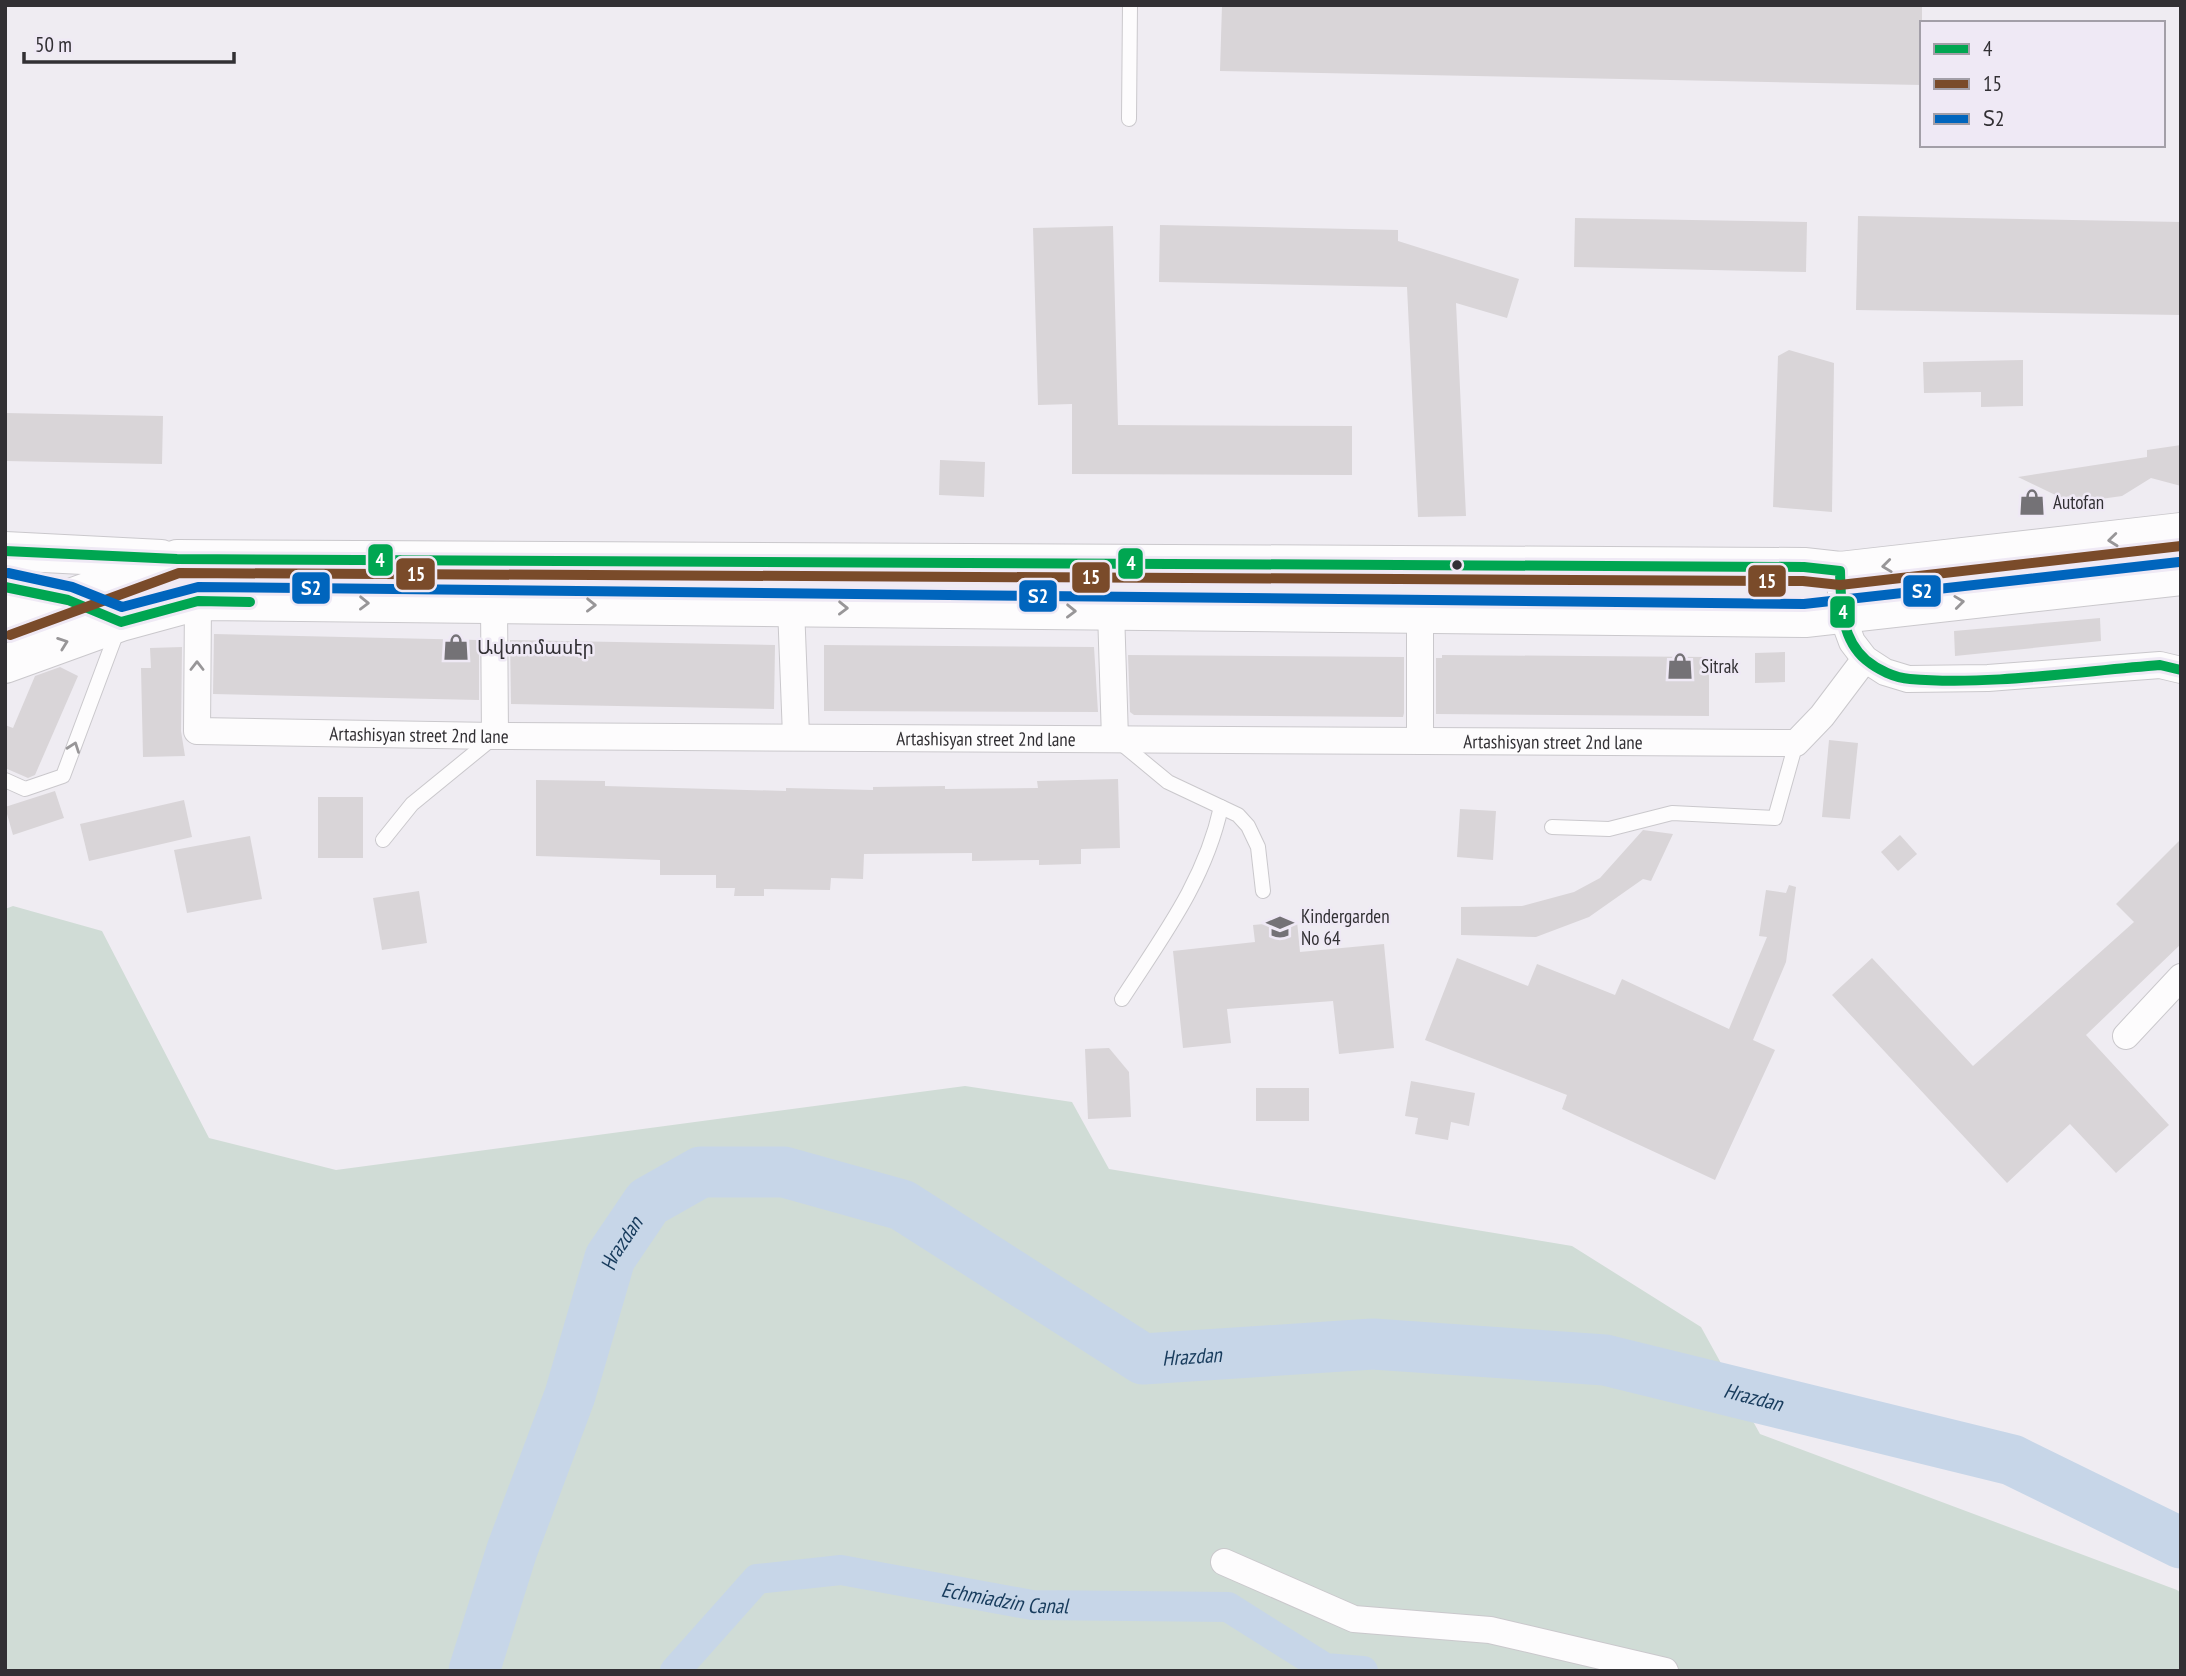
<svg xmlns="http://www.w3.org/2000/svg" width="2186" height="1676" font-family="'PT Sans Narrow','Noto Sans Armenian',sans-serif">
  <rect width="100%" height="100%" fill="#efecf2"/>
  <!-- green -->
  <path fill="#d0dcd6" d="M13 906 102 931 209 1138 336 1170 965 1086 1072 1102 1109 1169 1572 1246 1701 1327 1760 1434 2177 1590 2181 1593V1671H5V909Z"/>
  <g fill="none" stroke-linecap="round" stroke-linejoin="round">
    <!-- canal -->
    <path stroke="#c7d6e8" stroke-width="30" id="s1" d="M675 1671 757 1579 841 1570 1032 1605 1228 1607 1325 1668 1363 1671"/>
    <!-- river -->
    <path stroke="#c7d6e8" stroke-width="51" id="s2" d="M474 1671 512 1550 570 1395 610 1258 648 1202 701 1172H784L902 1205 1143 1359 1373 1344 1605 1360 2012 1460 2181 1543"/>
  </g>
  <!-- building -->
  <g fill="#d9d5d8">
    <path d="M1222 5H1922V85L1220 71Z"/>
    <path d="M1858 216 2181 222V315L1856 310Z"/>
    <path d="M1575 218 1807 222 1806 272 1574 267Z"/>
    <path d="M1160 225 1398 230V241L1519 279 1507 318 1456 303 1466 516 1418 517 1407 287 1159 282Z"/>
    <path d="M1113 226 1118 425 1352 426V475L1072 474V404L1038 405 1033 228Z"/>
    <path d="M1789 350 1834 363 1832 512 1773 507 1778 356Z"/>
    <path d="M2023 360V406L1981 407V392L1924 393 1923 362Z"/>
    <path d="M5 413 163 416 162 464 5 461Z"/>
    <path d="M2181 445V486L2151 478 2122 496 2072 503 2018 477 2147 457V450Z"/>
    <path d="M940 460 985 462 984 497 939 495Z"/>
    <path d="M2100 618 2101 641 1955 656 1954 631Z"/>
    <path d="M214 634 479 640V700L213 694Z"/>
    <path d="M510 640 775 645 774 709 511 704Z"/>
    <path d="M824 645 1094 647 1098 712 824 711Z"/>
    <path d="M182 647 181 731 185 756 143 757 141 668H151L150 648Z"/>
    <path d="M1785 652V682L1755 683V653Z"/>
    <path d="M1128 655 1404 657V713L1403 717 1134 715 1130 712Z"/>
    <path d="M1442 655 1709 657V716L1436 714V658H1442Z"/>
    <path d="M60 667 78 676 35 775 28 778 5 768V725L13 728 35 676Z"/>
    <path d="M1829 740 1858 743 1850 819 1822 817Z"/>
    <path d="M1118 779 1120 848 1081 849V864L1039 865V860L972 861V853L864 854 863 879 831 878 830 890 764 889V896H734L735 888H716V875H660V860L536 856V780L605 781V786L786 791V788L873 790V787L945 786V789L1038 788 1037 781Z"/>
    <path d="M55 791 64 818 13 835 5 807Z"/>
    <rect x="318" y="797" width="45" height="61"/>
    <path d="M184 800 192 837 89 861 80 824Z"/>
    <path d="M1460 809 1496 811 1493 860 1457 857Z"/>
    <path d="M1643 830 1673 834 1651 881 1643 879 1589 917 1536 937 1461 935V907L1522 906 1574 892 1600 878Z"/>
    <path d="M1900 835 1917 854 1898 871 1881 852Z"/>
    <path d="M250 836 262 899 187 913 174 850Z"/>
    <path d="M2181 839V944L2086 1035 2169 1125 2116 1173 2070 1124 2007 1183 1832 995 1872 958 1973 1066 2134 922 2116 904Z"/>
    <path d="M1789 885 1796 887 1786 962 1753 1040 1775 1050 1715 1180 1562 1109 1567 1095 1425 1040 1457 958 1528 986 1537 964 1615 995 1622 979 1729 1029 1767 937 1759 936 1766 890 1786 893Z"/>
    <path d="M419 891 427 943 382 950 373 898Z"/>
    <path d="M1297 921 1300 952 1384 944 1394 1048 1339 1054 1333 1001 1227 1009 1231 1043 1183 1048 1173 951 1255 942 1253 925Z"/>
    <path d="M1109 1048 1129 1072 1131 1117 1088 1119 1085 1049Z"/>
    <path d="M1411 1081 1475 1093 1469 1126 1451 1122 1448 1140 1415 1134 1418 1118 1405 1116Z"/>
    <rect x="1256" y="1088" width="53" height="33"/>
  </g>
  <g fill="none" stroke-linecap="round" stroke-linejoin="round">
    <defs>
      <g id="lane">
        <path d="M1129 119 1130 5"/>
        <path d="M1116 739 1168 782 1238 815 1248 826 1258 847 1263 891"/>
        <path d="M5 780 25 789 63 776 118 629"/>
        <path d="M1552 827 1609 829 1672 813 1775 818 1796 743"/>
        <path d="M383 840 412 804 494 737"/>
        <path d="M1122 999C1162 937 1205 881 1221 807"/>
      </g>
      <g id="street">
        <path d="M1840 571 1842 615 1852 642 1865 659 1885 672 1908 679 1988 678 2160 665 2181 670"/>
        <path id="s3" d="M198 601 197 731 495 736 1796 743 1822 716 1865 659"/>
        <path d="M494 604 495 736"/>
        <path d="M791 607 796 736"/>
        <path d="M1111 611 1115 739"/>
        <path d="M1420 614V741"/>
        <path d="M2126 1036 2181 977"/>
        <path d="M1224 1562 1354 1619 1490 1630 1665 1671"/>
      </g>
      <g id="secondary">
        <path d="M5 551 161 559"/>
        <path d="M5 587 68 601"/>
        <path d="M5 622 177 559 1804 567 1840 571 2181 532"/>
        <path d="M5 664 121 622 198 601 1805 618 2181 576"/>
      </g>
    </defs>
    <!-- lane casing -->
    <use href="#lane" stroke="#cac8cc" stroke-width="16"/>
    <!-- street casing -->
    <use href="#street" stroke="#cac8cc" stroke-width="28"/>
    <!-- secondary casing -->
    <use href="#secondary" stroke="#cac8cc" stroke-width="40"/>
    <!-- lane -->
    <use href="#lane" stroke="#fdfcfd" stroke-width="14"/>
    <!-- street -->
    <use href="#street" stroke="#fdfcfd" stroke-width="26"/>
    <!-- secondary -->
    <use href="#secondary" stroke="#fdfcfd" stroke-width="38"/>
    <defs>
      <g id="bus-1">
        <path d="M5 551 177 559 1804 567 1840 571C1841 602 1840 638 1866 660 1878 670 1895 678 1910 679 1988 686 2081 671 2160 665L2181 670"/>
        <path d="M5 587 68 600 121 622 198 601 250 602"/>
      </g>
      <path id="bus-2" d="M10 635 179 573 1803 581 1840 585 2181 546"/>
      <path id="bus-3" d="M8 573 72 587 122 607 198 587 1804 604 2179 562"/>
    </defs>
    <!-- bus-1 casing -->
    <use href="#bus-1" stroke="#efe9f5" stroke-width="16"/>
    <!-- bus-2 casing -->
    <use href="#bus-2" stroke="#efe9f5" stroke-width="16"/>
    <!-- bus-3 casing -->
    <use href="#bus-3" stroke="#efe9f5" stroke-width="16"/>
    <!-- bus-1 -->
    <use href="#bus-1" stroke="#00a651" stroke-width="10"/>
    <!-- bus-2 -->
    <use href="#bus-2" stroke="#7a4b2a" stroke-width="10"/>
    <!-- bus-3 -->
    <use href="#bus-3" stroke="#0065bd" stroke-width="10"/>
  </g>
  <!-- one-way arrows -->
  <defs><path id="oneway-chevron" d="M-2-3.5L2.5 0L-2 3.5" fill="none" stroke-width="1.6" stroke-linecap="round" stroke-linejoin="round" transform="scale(1.75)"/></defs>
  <g stroke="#989698">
    <use href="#oneway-chevron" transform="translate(2113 540) rotate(174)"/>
    <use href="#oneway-chevron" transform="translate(1887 566) rotate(173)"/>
    <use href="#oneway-chevron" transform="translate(1959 602) rotate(-7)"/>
    <use href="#oneway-chevron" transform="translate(364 603) rotate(1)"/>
    <use href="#oneway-chevron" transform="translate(591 605) rotate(1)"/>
    <use href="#oneway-chevron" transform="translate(843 608) rotate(1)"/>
    <use href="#oneway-chevron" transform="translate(1071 611) rotate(1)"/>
    <use href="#oneway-chevron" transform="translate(63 643) rotate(-20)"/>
    <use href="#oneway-chevron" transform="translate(197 666) rotate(-90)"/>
    <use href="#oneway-chevron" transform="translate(74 747) rotate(-70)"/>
  </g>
  <!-- icons -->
  <defs>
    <symbol id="shop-bare" viewBox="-9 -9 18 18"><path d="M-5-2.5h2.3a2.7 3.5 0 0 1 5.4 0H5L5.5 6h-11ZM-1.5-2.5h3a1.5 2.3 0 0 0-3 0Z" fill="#747276" stroke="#efe9f5" stroke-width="2.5" paint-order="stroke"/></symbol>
    <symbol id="school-bare" viewBox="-9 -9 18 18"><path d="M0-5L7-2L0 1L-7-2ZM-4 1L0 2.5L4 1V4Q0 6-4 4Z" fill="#747276" stroke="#efe9f5" stroke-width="2.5" paint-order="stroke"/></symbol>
  </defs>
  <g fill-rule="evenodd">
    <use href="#shop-bare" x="2013" y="483" width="38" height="38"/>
    <use href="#shop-bare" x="437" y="628" width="38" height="38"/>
    <use href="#shop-bare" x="1661" y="647" width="38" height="38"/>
    <use href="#school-bare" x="1261" y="908" width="38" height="38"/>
  </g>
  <!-- markers -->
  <circle fill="#323034" stroke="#efe9f5" stroke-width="2.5" cx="1457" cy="565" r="6"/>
  <g text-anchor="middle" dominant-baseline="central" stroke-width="5" stroke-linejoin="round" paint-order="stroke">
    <!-- poi labels -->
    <g font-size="19" fill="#323034" stroke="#efe9f5" text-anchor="start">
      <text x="2053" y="502">Autofan</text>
      <text x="477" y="647">Ավտոմասէր</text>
      <text x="1701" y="666">Sitrak</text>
      <text x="1301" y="916">Kindergarden<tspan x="1301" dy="22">No 64</tspan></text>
    </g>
    <!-- street labels -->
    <g font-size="19" fill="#323034" stroke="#efe9f5">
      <text stroke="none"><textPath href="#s3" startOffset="352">Artashisyan street 2nd lane</textPath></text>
      <text stroke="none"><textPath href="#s3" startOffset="919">Artashisyan street 2nd lane</textPath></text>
      <text stroke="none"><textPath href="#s3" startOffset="1486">Artashisyan street 2nd lane</textPath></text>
    </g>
    <!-- water labels -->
    <g font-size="21" font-style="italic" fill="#173b5c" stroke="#efe9f5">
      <text stroke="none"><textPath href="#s2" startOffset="453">Hrazdan</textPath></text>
      <text stroke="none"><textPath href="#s2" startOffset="1104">Hrazdan</textPath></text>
      <text stroke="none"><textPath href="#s2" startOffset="1671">Hrazdan</textPath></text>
      <text stroke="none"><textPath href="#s1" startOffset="374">Echmiadzin Canal</textPath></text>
    </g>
  </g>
  <g stroke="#efe9f5" stroke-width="2.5">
    <rect x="367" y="543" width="27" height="34" rx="7" fill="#00a651"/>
    <rect x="1117" y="547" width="27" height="33" rx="7" fill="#00a651"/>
    <rect x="395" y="557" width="41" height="34" rx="7" fill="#7a4b2a"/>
    <rect x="1071" y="561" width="40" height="33" rx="7" fill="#7a4b2a"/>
    <rect x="1747" y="564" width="40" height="34" rx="7" fill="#7a4b2a"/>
    <rect x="291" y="571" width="40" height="34" rx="7" fill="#0065bd"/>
    <rect x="1902" y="574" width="40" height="34" rx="7" fill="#0065bd"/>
    <rect x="1018" y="579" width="40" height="34" rx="7" fill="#0065bd"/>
    <rect x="1829" y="595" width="27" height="34" rx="7" fill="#00a651"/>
  </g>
  <g font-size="19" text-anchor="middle" font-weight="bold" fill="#fff">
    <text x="380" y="567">4</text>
    <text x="1131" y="570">4</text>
    <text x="416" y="581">15</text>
    <text x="1091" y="584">15</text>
    <text x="1767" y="588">15</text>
    <text x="311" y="595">Տ2</text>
    <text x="1922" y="598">Տ2</text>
    <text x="1038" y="603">Տ2</text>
    <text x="1843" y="619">4</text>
  </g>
  <!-- border -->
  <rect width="2186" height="1676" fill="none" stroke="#323034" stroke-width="14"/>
  <!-- legend -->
  <rect x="1920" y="21" width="245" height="126" fill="#efe9f5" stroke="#a39fa8" stroke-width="2"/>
  <rect x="1934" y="44" width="35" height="10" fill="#00a651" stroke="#a39fa8" stroke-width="2"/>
  <text x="1983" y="56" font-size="21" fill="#323034">4</text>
  <rect x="1934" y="79" width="35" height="10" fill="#7a4b2a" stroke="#a39fa8" stroke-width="2"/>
  <text x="1983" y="91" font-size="21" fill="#323034">15</text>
  <rect x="1934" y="114" width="35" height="10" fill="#0065bd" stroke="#a39fa8" stroke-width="2"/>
  <text x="1983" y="126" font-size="21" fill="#323034">Տ2</text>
  <!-- scale -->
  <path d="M24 52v10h210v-10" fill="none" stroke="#323034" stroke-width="3.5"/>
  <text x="35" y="52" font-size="21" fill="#323034" stroke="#efe9f5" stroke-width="5" paint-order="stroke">50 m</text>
</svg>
